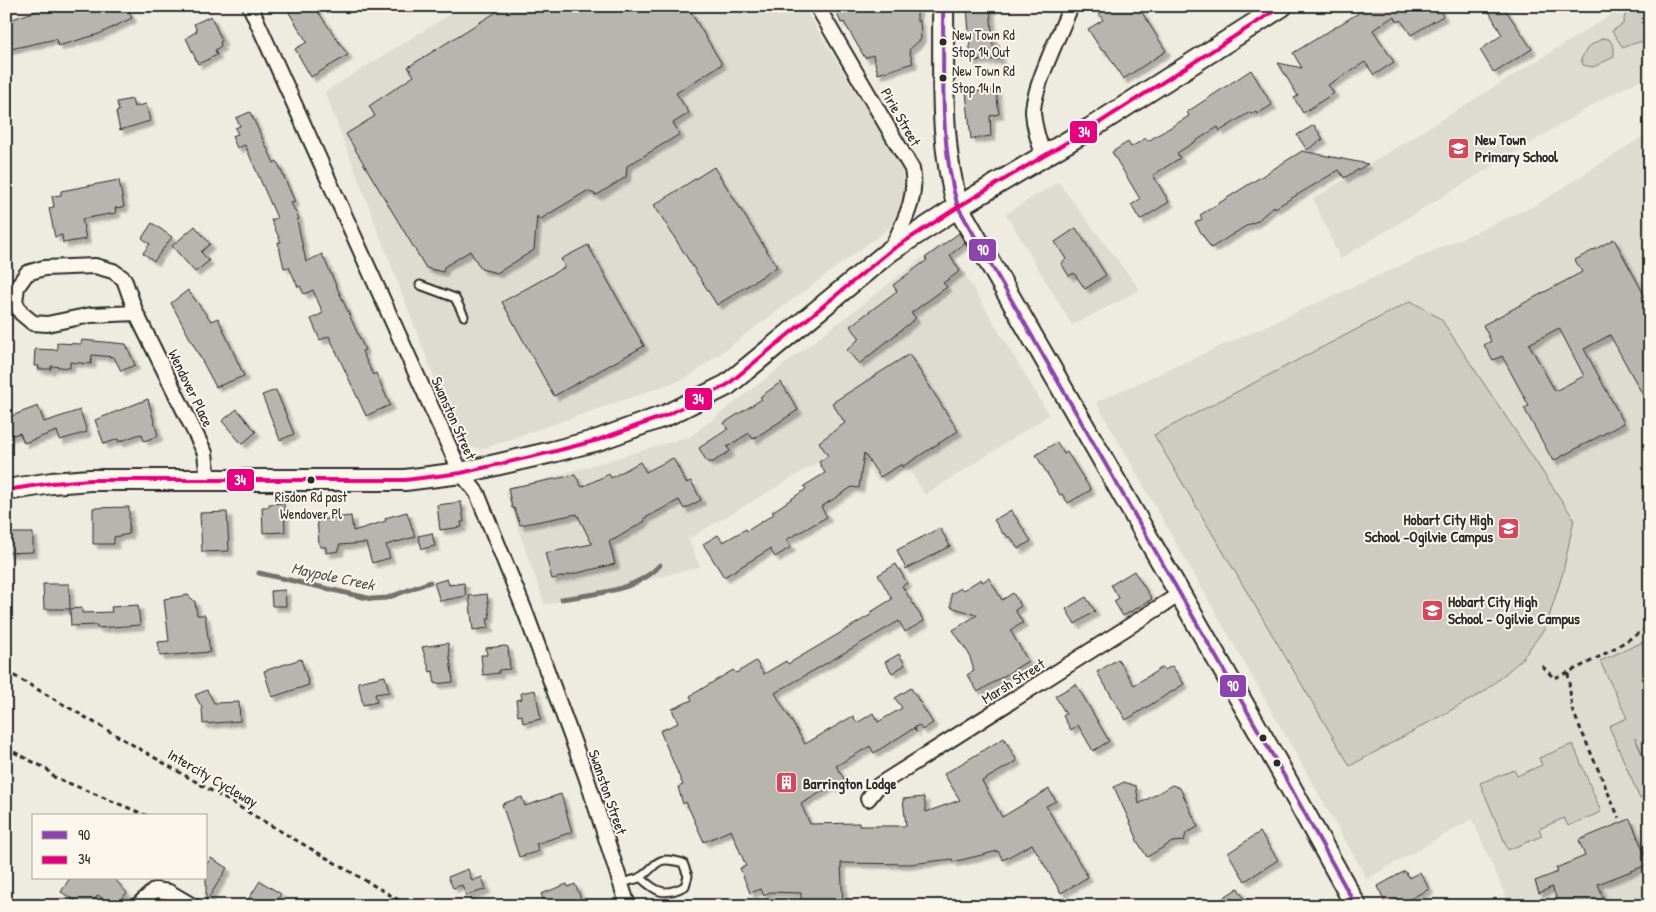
<svg xmlns="http://www.w3.org/2000/svg" width="1656" height="912" font-family="'Patrick Hand',sans-serif">
  <defs>
    <filter id="shadow"><feDropShadow dx="4.5" dy="4.5" stdDeviation="1" flood-color="#0004"/></filter>
  </defs>
  <rect width="100%" height="100%" fill="#eeebe0"/>
  <filter id="ink" filterUnits="userSpaceOnUse"><feTurbulence type="fractalNoise" baseFrequency=".02" numOctaves="2"/><feDisplacementMap in="SourceGraphic" scale="10" xChannelSelector="R" yChannelSelector="G"/><feConvolveMatrix kernelMatrix="1 2 1 2 8 2 1 2 1" color-interpolation-filters="sRGB"/></filter>
  <g filter="url(#ink)">
    <!-- built -->
    <g fill="#dedbd1">
      <path d="M463 6H803L901 166 905 195 897 222 687 378 482 449 460 445 325 92Z"/>
      <path d="M1606 6H1650V75L1606 97 1340 259 1313 199 1611 15Z"/>
      <path d="M1650 132V906H1510L1472 819 1367 879 1096 402 1536 205Z"/>
      <path d="M1058 182 1140 290 1072 325 1006 214Z"/>
      <path d="M945 241 1049 415 925 495 908 467 898 473 896 470 878 481 851 443 688 539 700 567 545 605 505 491 691 436Z"/>
    </g>
    <!-- green -->
    <g fill="#cecbc2" stroke="#7c7b76">
      <path d="M1639 6H1650V38C1641 43 1631 43 1623 48L1612 31 1623 24 1625 15Z"/>
      <path d="M1603 38 1609 39 1614 47V57L1593 67 1583 65 1581 59 1588 47Z"/>
      <path d="M1411 301 1441 319 1574 519 1563 572 1546 627 1521 660 1484 692 1350 766 1154 435Z"/>
      <path d="M1650 639V768L1635 738 1650 773V794L1640 799 1609 726 1627 718 1600 661Z"/>
      <path d="M1573 744 1601 812 1568 826 1564 818 1539 829 1542 836 1508 850 1480 783 1514 770 1517 776 1542 765 1539 758Z"/>
    </g>
    <g fill="none" stroke-linecap="round" stroke-linejoin="round">
      <!-- stream -->
      <g stroke="#74726e" stroke-width="5">
        <path d="M259 573 372 599 387 598 430 582"/>
        <path d="M562 599C595 594 637 591 660 565"/>
      </g>
    </g>
    <!-- building -->
    <g fill="#b8b5ae" stroke="#2b2b2b" fill-rule="evenodd" filter="url(#shadow)">
      <path d="M42 6H126L132 18 99 34 58 46 56 39 6 50V21L43 9Z"/>
      <path d="M285 6H314L348 55 311 77 295 49 307 42Z"/>
      <path d="M506 6H687L722 64 676 93 689 113 673 123 680 134 627 166 626 177 597 195 587 191 539 220 537 216 534 250 497 273 481 269 470 251 444 267 443 272 426 268 346 134 375 116 369 106 414 76 408 67Z"/>
      <path d="M834 6H917V22L920 20 921 39 909 50 913 63 878 74 873 55 865 58 844 22 841 23Z"/>
      <path d="M967 6H990L993 46H999L1000 59 971 61Z"/>
      <path d="M1094 6H1138L1166 51 1123 79 1105 50 1102 51 1088 29 1103 20Z"/>
      <path d="M1370 6H1437L1443 16 1411 35 1401 20 1398 22 1394 16 1373 30 1394 62 1374 75 1365 62 1328 85 1334 93 1303 113 1294 98 1298 96 1278 63 1302 68 1293 53Z"/>
      <path d="M1486 6H1503L1532 49 1494 73 1480 50 1502 35Z"/>
      <path d="M211 16 222 41 220 42 221 46 215 50 217 55 198 64 186 38 197 31 194 24Z"/>
      <path d="M1251 70 1272 105 1257 114 1256 112 1252 114 1250 112 1220 131 1218 127 1177 153 1180 158 1153 175 1169 202 1140 220 1131 205 1140 199 1112 152 1128 142 1131 147 1146 138 1148 141 1189 116 1187 112Z"/>
      <path d="M996 90 999 114 990 116 991 136 971 139 966 92Z"/>
      <path d="M132 99 134 107 146 104 150 121 120 130 116 112 119 111 117 102Z"/>
      <path d="M250 112 274 163 277 161 295 202 291 203 299 219 297 220 306 262 322 254 365 350 362 351 373 375 376 373 390 405 366 416 329 336 320 340 311 319 323 313 313 290 304 294 300 286 298 287 289 267 284 268 278 242H281L271 220 277 218 245 145 237 148 232 136 238 134 235 128 240 126 236 118Z"/>
      <path d="M1314 125 1323 139 1307 150 1297 135Z"/>
      <path d="M1302 151 1368 164 1344 178 1339 170 1275 208 1274 206 1257 221 1246 226 1211 248 1195 223 1202 219 1200 215Z"/>
      <path d="M714 167 777 267 717 305 654 205Z"/>
      <path d="M119 180 124 207 115 208 116 213 82 219 86 239 63 243 62 235 55 237 49 208 54 207 52 196 61 195V191Z"/>
      <path d="M152 223 172 237 154 261 143 253 150 244 142 238Z"/>
      <path d="M195 226 210 244 201 252 209 261 195 272 172 246Z"/>
      <path d="M1076 228 1106 275 1085 289 1074 273 1069 276 1061 263 1066 259 1055 242Z"/>
      <path d="M959 233 965 243 950 255 960 271 943 283 947 287 911 313 916 318 859 364 847 350 860 338 850 326 897 291 893 285 927 260 925 258Z"/>
      <path d="M1614 239 1647 300 1650 301V408L1610 335 1584 349 1624 423 1553 461 1524 408 1529 406 1502 356 1493 360 1484 345 1491 341 1483 325 1582 272 1575 260ZM1559 328 1584 376 1555 391 1529 344Z"/>
      <path d="M588 245 644 346 554 396 502 302 565 267 561 259Z"/>
      <path d="M188 290 211 321 218 318 244 376 216 387 171 303Z"/>
      <path d="M82 340 126 344 135 365 121 371 114 357 92 355 91 364 70 362V368L51 366V369H38L39 366H34L35 349 57 350V343L81 344Z"/>
      <path d="M909 354 958 431 902 467V464L880 477 864 453 859 488 852 487 821 507 827 517 786 540 791 547 775 557 770 549 724 577 703 544 718 535 723 542 746 529 747 531 774 514 772 512 806 489 804 486 825 473 819 462 828 456 819 442 845 423 832 403Z"/>
      <path d="M781 382 798 410 753 439 749 433 727 447 730 451 713 462H707L699 448 728 429 724 423 762 399 760 397Z"/>
      <path d="M276 390 294 434 280 440 262 395Z"/>
      <path d="M148 399 158 436 144 441 142 434 137 435 119 442 118 439 104 444 95 420Z"/>
      <path d="M38 406 44 422 80 410 87 432 60 440 57 431 24 443 20 433 6 437V418Z"/>
      <path d="M237 409 256 432 242 444 222 421Z"/>
      <path d="M1057 442 1064 454 1067 452 1091 490 1068 503 1062 494 1060 495 1036 455Z"/>
      <path d="M673 458 686 483 691 481 701 500 684 509 679 500 643 519 645 521 615 539 609 541 615 564 552 579 545 553 592 544 577 514 520 525 514 508H512L508 488 575 475 582 487 609 474 611 478 640 462 646 472Z"/>
      <path d="M461 502 464 522H461L462 527 440 530 437 505Z"/>
      <path d="M284 503 285 532 263 533 262 507H269V504Z"/>
      <path d="M129 507V534L114 537V544H93V508Z"/>
      <path d="M1011 510 1031 541 1018 549 1010 536 1008 538 1005 533 1003 534 994 520Z"/>
      <path d="M227 512 229 551 202 552 200 513Z"/>
      <path d="M407 512 415 537 386 545 390 558 372 563 366 543 339 545V551L326 553V547H321L319 543 317 520 351 516 353 531 386 521 385 518Z"/>
      <path d="M940 528 950 546 906 569 897 550Z"/>
      <path d="M6 533H33V552L6 553Z"/>
      <path d="M432 533 435 546 422 549 418 536Z"/>
      <path d="M896 564 907 583 902 586 924 621 905 632 899 621 775 693 805 744 853 716 857 723 873 713 878 722 902 708 895 698 911 688 933 723 922 730 919 725 915 727 916 732 914 728 874 753 870 746 836 766 846 782 835 789 833 785 801 804 810 824 859 823V826H906L903 799 924 797 926 812 960 800 944 774 1004 738 1017 761 982 781 1002 817 1049 789 1056 801 1046 806 1088 877 1061 893 1032 844 1003 860 998 851 953 862 952 859 911 864 841 863 843 906H801V893L770 892 764 896 761 889 750 893 740 868 746 866 731 830 704 842 686 802 683 804 678 787 683 785 660 731 678 723 672 709 692 700 690 696 733 670 736 673 756 661 764 674 786 661 788 664 872 614 871 612 892 599 878 575Z"/>
      <path d="M1134 571 1152 599 1123 616 1114 601 1119 598 1111 585Z"/>
      <path d="M989 578 1002 600 1013 593 1021 606 1015 610 1023 623 1010 630 1028 661 978 692 967 675 974 671 969 654 953 630 977 615 951 607V594L961 588 963 590 981 579 982 582Z"/>
      <path d="M447 579 449 585 464 583 466 596 440 601 434 583Z"/>
      <path d="M43 584H69L70 609H44Z"/>
      <path d="M285 590 286 606H272L271 591Z"/>
      <path d="M487 594 490 618H487L489 628 473 630 469 596Z"/>
      <path d="M188 595 195 602 197 615H205L210 652 160 656 158 642 169 641 164 599Z"/>
      <path d="M1086 597 1095 611 1075 624 1066 609Z"/>
      <path d="M138 605 140 625 97 628V625L71 626 70 609 82 608V613L112 612 111 607Z"/>
      <path d="M448 643 453 682 435 684 433 671 430 672 422 647Z"/>
      <path d="M505 646 508 647 510 669 499 670V673L483 675 481 655H487L486 648Z"/>
      <path d="M899 654 905 665 892 673 885 662Z"/>
      <path d="M301 659 309 685 272 697 264 671Z"/>
      <path d="M1118 659 1134 685 1163 667 1165 670 1172 666 1184 684 1126 720 1097 672Z"/>
      <path d="M385 676 389 692 375 694 377 702 363 705 358 682Z"/>
      <path d="M1076 684 1109 741 1093 751 1078 725 1071 730 1063 716 1066 714 1055 696Z"/>
      <path d="M207 690 214 703 239 702 240 721 203 724 202 708 195 695Z"/>
      <path d="M535 690 541 719 523 723 522 715 518 716 516 700 522 699 521 693Z"/>
      <path d="M1124 782 1136 786 1139 804 1172 785 1180 788 1198 827 1186 833 1184 841 1172 842 1147 857 1136 839 1137 838 1114 787Z"/>
      <path d="M561 794 572 832 536 844 539 851 519 857 502 804 522 797 525 806Z"/>
      <path d="M1630 819 1649 864 1598 884 1606 906H1560L1552 887 1539 893 1535 881 1558 872 1556 868 1585 856 1579 840Z"/>
      <path d="M1260 832 1278 860 1245 881 1228 853Z"/>
      <path d="M211 858 227 868 206 902V865Z"/>
      <path d="M468 869 472 881 482 877 486 889 466 896 462 885 453 888 448 877Z"/>
      <path d="M1405 871 1409 878 1420 872 1429 889 1406 901 1409 906H1386L1378 886Z"/>
      <path d="M70 878H114L127 893 113 906 98 895 90 906H72L76 901 61 892Z"/>
      <path d="M260 881 281 894 273 906H244Z"/>
      <path d="M567 884 568 887 575 884 584 906H546L541 894Z"/>
      <path d="M1238 888 1248 906H1211Z"/>
    </g>
    <g fill="none" stroke-linecap="round" stroke-linejoin="round">
      <defs>
        <g id="lane">
          <path d="M420 285 455 298 464 316"/>
          <path d="M621 883C627 881 636 880 641 877 659 864 655 855 683 863L688 876 685 886C664 897 656 892 640 877"/>
        </g>
        <g id="street">
          <path d="M250 6 461 473 477 493 526 614 586 776 628 906"/>
          <path d="M817 6 912 169C918 199 903 223 891 250"/>
          <path d="M1044 157C1039 142 1034 128 1033 112 1033 88 1061 31 1071 6"/>
          <path d="M136 313 91 315 47 324 33 323 21 313 15 302 17 287 27 273 44 268 95 266 113 271 124 279 136 313 205 453 208 479"/>
          <path d="M868 799 879 785 1180 594"/>
          <path d="M137 906 155 890 169 892 193 906"/>
        </g>
        <g id="secondary">
          <path d="M943 6C944 73 939 143 958 207L1277 763 1356 906"/>
          <path d="M6 490 52 483 90 480H405L461 473 552 452 598 440 667 415 727 385 890 251 958 207 1091 128 1282 6"/>
        </g>
      </defs>
      <!-- lane casing -->
      <use href="#lane" stroke="#2b2b2b" stroke-width="11"/>
      <!-- street casing -->
      <use href="#street" stroke="#2b2b2b" stroke-width="18"/>
      <!-- secondary casing -->
      <use href="#secondary" stroke="#2b2b2b" stroke-width="24"/>
      <!-- path -->
      <g stroke="#2b2b2b" stroke-width="3" stroke-dasharray="5 4" stroke-linecap="butt">
        <path d="M1542 666 1554 678C1588 665 1619 646 1650 626"/>
        <path d="M6 671 409 906"/>
        <path d="M1568 673 1572 709 1619 818"/>
        <path d="M6 748 47 769 54 777 148 816"/>
      </g>
      <!-- lane -->
      <use href="#lane" stroke="#fbf7ec" stroke-width="7"/>
      <!-- street -->
      <use href="#street" stroke="#fbf7ec" stroke-width="14"/>
      <!-- secondary -->
      <use href="#secondary" stroke="#fbf7ec" stroke-width="20"/>
      <defs>
        <path id="bus-1" d="M943 6C944 73 939 143 958 207L1277 763 1356 906"/>
        <path id="bus-2" d="M6 490 52 483 90 480H405L461 473 552 452 598 440 667 415 727 385 890 251 958 207 1091 128 1282 6"/>
      </defs>
      <!-- bus-1 casing -->
      <use href="#bus-1" stroke="#fbf7ec" stroke-width="8"/>
      <!-- bus-2 casing -->
      <use href="#bus-2" stroke="#fbf7ec" stroke-width="8"/>
      <!-- bus-1 -->
      <use href="#bus-1" stroke="#8e44ad" stroke-width="4"/>
      <!-- bus-2 -->
      <use href="#bus-2" stroke="#e5007d" stroke-width="4"/>
    </g>
  </g>
  <!-- icons -->
  <defs>
    <symbol id="school-square" viewBox="-11 -11 22 22"><rect x="-9" y="-9" width="18" height="18" rx="4" fill="#d1495b" stroke="#fbf7ec"/><path d="M0-5L7-2L0 1L-7-2ZM-4 1L0 2.5L4 1V4Q0 6-4 4Z" fill="#fff"/></symbol>
    <symbol id="building-square" viewBox="-11 -11 22 22"><rect x="-9" y="-9" width="18" height="18" rx="4" fill="#d1495b" stroke="#fbf7ec"/><path d="M-4-6H4V6H1V3H-1V6H-4ZM-2.5-4.3h1.7v1.8h-1.7ZM.8-4.3h1.7v1.8H.8ZM-2.5-1h1.7V.8h-1.7ZM.8-1h1.7V.8H.8Z" fill="#fff"/></symbol>
  </defs>
  <g fill-rule="evenodd">
    <use href="#school-square" x="1446" y="136" width="25" height="25"/>
    <use href="#school-square" x="1496" y="516" width="25" height="25"/>
    <use href="#school-square" x="1420" y="598" width="25" height="25"/>
    <use href="#building-square" x="774" y="770" width="25" height="25"/>
  </g>
  <!-- markers -->
  <g fill="#2b2b2b" stroke="#fbf7ec" stroke-width="2">
    <circle cx="943" cy="42" r="4.5"/>
    <circle cx="943" cy="78" r="4.5"/>
    <circle cx="311" cy="480" r="4.5"/>
    <circle cx="1263" cy="738" r="4.5"/>
    <circle cx="1277" cy="763" r="4.5"/>
  </g>
  <g text-anchor="middle" dominant-baseline="central" stroke-width="4" stroke-linejoin="round" paint-order="stroke">
    <!-- bus labels -->
    <g font-size="14" fill="#2b2b2b" stroke="#fbf7ec" text-anchor="start">
      <text x="952" y="34">New Town Rd<tspan x="952" dy="17">Stop 14 Out</tspan></text>
      <text x="952" y="70">New Town Rd<tspan x="952" dy="17">Stop 14 In</tspan></text>
      <text x="311" y="496" text-anchor="middle">Risdon Rd past<tspan x="311" dy="17">Wendover Pl</tspan></text>
    </g>
    <!-- street labels -->
    <g font-size="15" fill="#2b2b2b" stroke="#fbf7ec">
      <text transform="translate(901 117) rotate(60)">Pirie Street</text>
      <text transform="translate(191 388) rotate(64)">Wendover Place</text>
      <text transform="translate(454 418) rotate(66)">Swanston Street</text>
      <text transform="translate(1013 681) rotate(-32)">Marsh Street</text>
      <text transform="translate(213 778) rotate(30)">Intercity Cycleway</text>
      <text transform="translate(608 792) rotate(71)">Swanston Street</text>
    </g>
    <!-- poi labels -->
    <g font-size="15" font-weight="bold" fill="#2b2b2b" stroke="#fbf7ec" text-anchor="start">
      <text x="1475" y="139">New Town<tspan x="1475" dy="17">Primary School</tspan></text>
      <text x="1493" y="519" text-anchor="end">Hobart City High<tspan x="1493" dy="17">School -Ogilvie Campus</tspan></text>
      <text x="1448" y="601">Hobart City High<tspan x="1448" dy="17">School - Ogilvie Campus</tspan></text>
      <text x="803" y="783">Barrington Lodge</text>
    </g>
    <!-- water labels -->
    <g font-size="16" font-style="italic" fill="#555552" stroke="#fbf7ec">
      <text transform="translate(333 576) rotate(12)">Maypole Creek</text>
    </g>
  </g>
  <g stroke="#fbf7ec" stroke-width="2">
    <rect x="1069" y="120" width="29" height="24" rx="5" fill="#e5007d"/>
    <rect x="968" y="238" width="29" height="24" rx="5" fill="#8e44ad"/>
    <rect x="684" y="387" width="29" height="24" rx="5" fill="#e5007d"/>
    <rect x="226" y="468" width="29" height="24" rx="5" fill="#e5007d"/>
    <rect x="1219" y="674" width="28" height="24" rx="5" fill="#8e44ad"/>
  </g>
  <g font-size="14" text-anchor="middle" font-weight="bold" fill="#fff">
    <text x="1084" y="137">34</text>
    <text x="983" y="255">90</text>
    <text x="698" y="404">34</text>
    <text x="240" y="485">34</text>
    <text x="1233" y="691">90</text>
  </g>
  <!-- margin -->
  <rect width="1656" height="912" fill="none" stroke="#fbf7ec" stroke-width="25"/>
  <rect x="12" y="12" width="1631" height="887" fill="none" stroke="#2b2b2b" stroke-width="2" filter="url(#ink)"/>
  <!-- legend -->
  <rect x="32" y="814" width="175" height="65" fill="#fbf7ec" stroke="#a8a59f"/>
  <rect x="42" y="831" width="25" height="8" fill="#8e44ad" stroke="#a8a59f"/>
  <text x="78" y="840" font-size="15" fill="#2b2b2b">90</text>
  <rect x="42" y="856" width="25" height="8" fill="#e5007d" stroke="#a8a59f"/>
  <text x="78" y="864" font-size="15" fill="#2b2b2b">34</text>
</svg>
